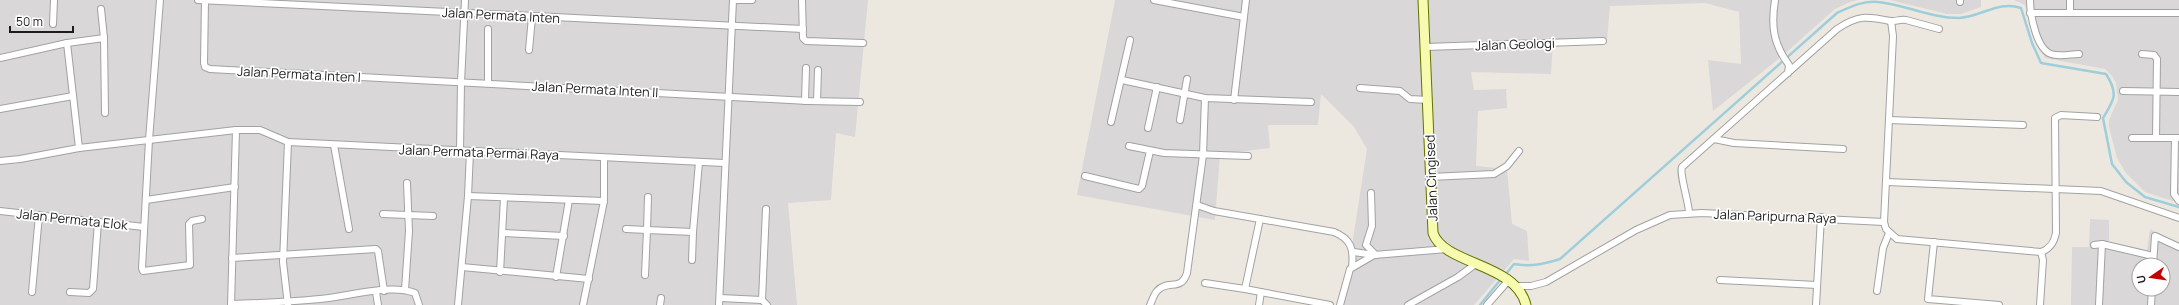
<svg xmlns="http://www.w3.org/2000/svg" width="2179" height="305" font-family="Manrope,sans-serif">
  <rect width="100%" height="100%" fill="#ede8df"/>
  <!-- residential -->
  <g fill="#d9d7d7" fill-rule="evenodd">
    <path d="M0 0H868L855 137 836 133 831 200 788 203 797 305H0Z"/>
    <path d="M1115 0H1858L1850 2 1835 9 1781 57 1713 111 1708 60 1741 64 1739 12 1705 3 1610 6 1607 40 1553 43 1551 74 1471 72 1474 90 1506 89 1507 108 1478 111 1476 166 1507 169 1512 224 1527 231 1529 261 1514 259 1474 305H1339L1352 245 1367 149 1354 127 1321 94 1318 125H1268L1270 148 1220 154 1215 220 1077 195Z"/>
    <path d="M1890 0H1981V7L1961 14H1947Z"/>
    <path d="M2014 0H2179V203L2145 192 2126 173 2117 158 2109 127V120L2118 100 2116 83 2112 76 2105 69 2045 58 2036 40 2025 5Z"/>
    <path d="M2090 219 2109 220V242L2147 250 2150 229 2179 243V305H2071L2072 247H2089ZM2139 265H2163V289H2139Z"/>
  </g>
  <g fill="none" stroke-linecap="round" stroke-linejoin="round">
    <!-- stream -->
    <g stroke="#9ecedc" stroke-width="2.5">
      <path d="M1505 275 1514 264C1531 267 1544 264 1560 259L1837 13C1850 7 1864 0 1878 2 1906 5 1931 18 1959 18 1981 17 1999 0 2021 8L2032 43 2041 63 2106 74C2119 94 2114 100 2103 118L2112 164 2126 182 2145 197 2179 207"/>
      <path d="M1480 305 1501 279"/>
    </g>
    <defs>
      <g id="street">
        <path d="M160 0 149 140 142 268 143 271 190 265 189 224 192 221 202 219"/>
        <path d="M198 0 803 29"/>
        <path d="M205 0 204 63 205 67 210 69 808 101 860 102"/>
        <path d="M735 0H752"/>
        <path d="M802 0 803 38 806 41 863 43"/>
        <path d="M1154 0 1244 17"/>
        <path d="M1775 0C1771 25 1773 44 1789 65L1788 73"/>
        <path d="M1960 0V2"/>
        <path d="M2030 0C2030 13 2036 49 2051 54 2059 57 2071 54 2079 54"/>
        <path d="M101 9 104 38"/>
        <path d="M2030 13H2179"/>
        <path d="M2070 13V0"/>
        <path d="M1891 21 1893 36 1884 222 1886 229 1897 239 2041 252C2050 249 2054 243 2056 233L2055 118 2061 115 2097 117"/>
        <path d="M53 24 54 0"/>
        <path d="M67 43 79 148"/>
        <path d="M1426 47 1603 41"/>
        <path d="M529 50 532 17"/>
        <path d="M2142 54 2154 55 2157 59 2156 138"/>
        <path d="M0 58 67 43 104 38 105 113"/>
        <path d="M1122 80 1205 98 1311 102"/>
        <path d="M488 83V29"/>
        <path d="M1360 88 1400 91 1410 99 1428 100"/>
        <path d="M2123 91 2179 92"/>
        <path d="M1234 100 1246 0"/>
        <path d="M805 101 806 68"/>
        <path d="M817 101 818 70"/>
        <path d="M0 109 73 96"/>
        <path d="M1180 120 1187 79"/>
        <path d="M1889 120 2023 125"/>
        <path d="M1111 122 1130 40"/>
        <path d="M1148 128 1157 87"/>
        <path d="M2132 138H2179"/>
        <path d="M2175 138 2174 194 2179 201"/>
        <path d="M1714 139 1734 143 1843 149"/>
        <path d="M334 145 349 229"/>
        <path d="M1129 146 1164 153 1248 156"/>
        <path d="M460 151 461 82 465 0"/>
        <path d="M0 161 20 159 79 148 236 130H260L288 142 724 163"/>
        <path d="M1085 176 1139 189 1142 186 1150 151"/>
        <path d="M1430 177 1494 174 1507 166 1519 151"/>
        <path d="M1887 182 2101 191 2179 218"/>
        <path d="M1371 193 1372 226 1366 245 1376 255"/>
        <path d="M468 196 604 201"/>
        <path d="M146 200 235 187"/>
        <path d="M1197 205 1214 211 1334 232C1351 239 1354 249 1352 267"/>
        <path d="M0 211 144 227"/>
        <path d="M1689 213C1689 202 1679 174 1682 167L1837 29C1858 15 1867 16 1890 21 1894 22 1900 19 1906 20 1917 23 1928 26 1939 29"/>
        <path d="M383 214 433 216"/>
        <path d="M1260 219 1245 289 1330 305"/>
        <path d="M626 229 647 230 648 197"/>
        <path d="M503 233 564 236"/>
        <path d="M1934 242 1928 299 1999 305"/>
        <path d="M2094 245 2102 244 2153 256"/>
        <path d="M1354 252 1374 255"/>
        <path d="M232 258 376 249 378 251 384 291"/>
        <path d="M692 260 693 232"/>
        <path d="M2153 265 2155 236 2179 247"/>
        <path d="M462 267 589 279"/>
        <path d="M500 272 504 198"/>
        <path d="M645 275 647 230 693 232 699 162"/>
        <path d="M556 277 569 200"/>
        <path d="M1720 280 1817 285"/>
        <path d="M1205 283 1245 289"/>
        <path d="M1516 286H1531L1546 282 1636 230 1670 215 1702 213 1884 222"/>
        <path d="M405 290 409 231 407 183"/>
        <path d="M1877 291 1883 248 1889 233"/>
        <path d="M32 292 39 215"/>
        <path d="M70 292 89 293 93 289 98 222"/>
        <path d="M376 292 378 305"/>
        <path d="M720 298 762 300 767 305"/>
        <path d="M762 300 766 209"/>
        <path d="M231 304C261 303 290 302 320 299 346 297 390 283 415 293L419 305"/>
        <path d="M231 305 236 130"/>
        <path d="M288 305 283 262 288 142"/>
        <path d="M458 305 468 196 470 152"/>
        <path d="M583 305 604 201V158"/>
        <path d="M660 305 661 298"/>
        <path d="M719 305 733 0"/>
        <path d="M1150 305C1152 301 1154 294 1157 291 1168 279 1181 292 1187 273L1203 155 1205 98"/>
        <path d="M1259 305 1261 292"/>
        <path d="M1340 305 1350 269 1374 255 1447 249"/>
        <path d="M1408 305 1458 277 1477 263"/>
        <path d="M1487 305 1508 281"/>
        <path d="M1816 305 1821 217"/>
        <path d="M2040 305 2043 260 2041 252"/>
        <path d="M2099 305 2102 244"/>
        <path d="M2151 305 2152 289"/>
      </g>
      <path id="secondary" d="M1423 0 1433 233C1444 265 1516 263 1526 305"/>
    </defs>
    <!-- street casing -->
    <use href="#street" stroke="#a2a2a2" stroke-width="8"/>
    <!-- secondary casing -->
    <use href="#secondary" stroke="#657102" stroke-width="11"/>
    <!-- street -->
    <use href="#street" stroke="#fff" stroke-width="6"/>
    <!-- secondary -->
    <use href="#secondary" stroke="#f7fbaf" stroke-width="9"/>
  </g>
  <g text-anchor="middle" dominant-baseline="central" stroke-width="3.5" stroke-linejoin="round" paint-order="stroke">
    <!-- street labels -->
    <g font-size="13" fill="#1b1b1b" stroke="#fff">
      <text transform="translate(501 15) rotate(3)">Jalan Permata Inten</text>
      <text transform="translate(1515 44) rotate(-2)">Jalan Geologi</text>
      <text transform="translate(299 74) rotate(3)">Jalan Permata Inten I</text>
      <text transform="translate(595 89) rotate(3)">Jalan Permata Inten II</text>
      <text transform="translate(479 152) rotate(2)">Jalan Permata Permai Raya</text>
      <text transform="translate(1431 178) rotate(-92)">Jalan Cingised</text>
      <text transform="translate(1775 216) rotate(2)">Jalan Paripurna Raya</text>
      <text transform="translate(72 219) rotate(6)">Jalan Permata Elok</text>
    </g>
  </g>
  <!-- north arrow -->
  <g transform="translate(2151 277) rotate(257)"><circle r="19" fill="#ffffff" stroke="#a4a4a4"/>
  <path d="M0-3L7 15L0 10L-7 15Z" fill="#c50000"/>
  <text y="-6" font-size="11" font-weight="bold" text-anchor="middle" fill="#1b1b1b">U</text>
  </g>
  <!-- scale -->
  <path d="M10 26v6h63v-6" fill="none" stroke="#1b1b1b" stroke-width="2"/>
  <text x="16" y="26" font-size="12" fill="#1b1b1b" stroke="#ffffff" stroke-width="3" paint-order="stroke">50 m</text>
</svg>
